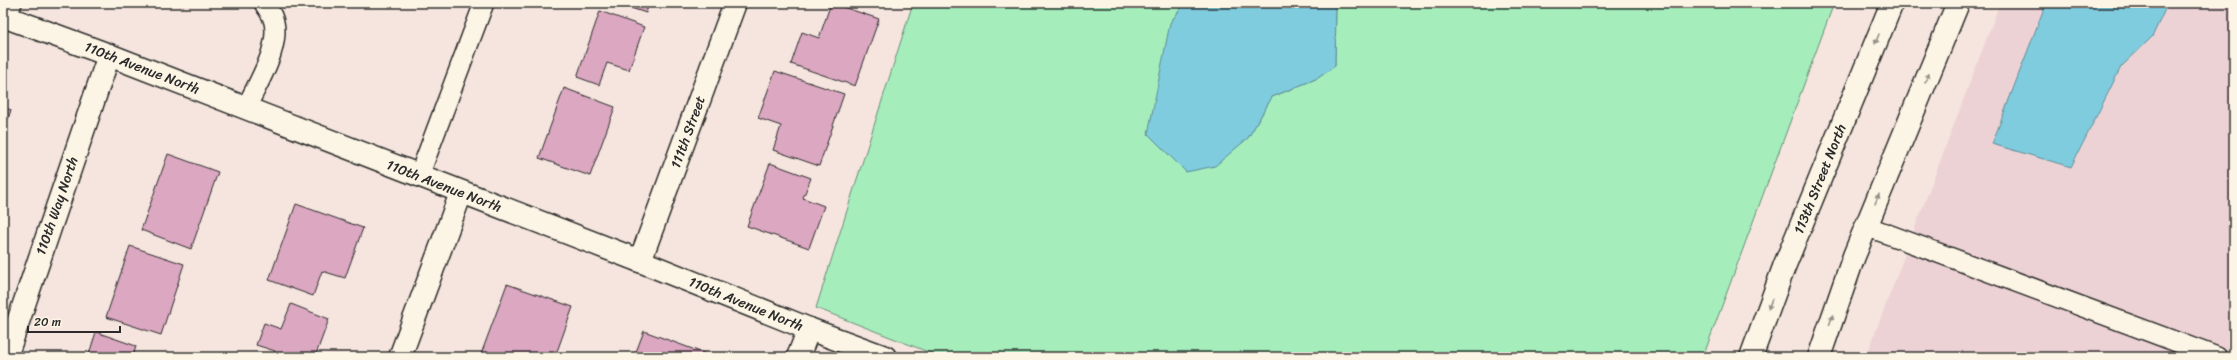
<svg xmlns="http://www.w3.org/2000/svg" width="2237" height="360" font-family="Sriracha,sans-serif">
  <rect width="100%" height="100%" fill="#f5e5de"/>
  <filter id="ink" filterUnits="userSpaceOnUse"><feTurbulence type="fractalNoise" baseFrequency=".025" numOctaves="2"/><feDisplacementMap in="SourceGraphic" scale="8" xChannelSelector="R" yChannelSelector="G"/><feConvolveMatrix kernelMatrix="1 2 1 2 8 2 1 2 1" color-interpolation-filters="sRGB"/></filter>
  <g filter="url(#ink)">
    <!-- built -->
    <path fill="#edd2d5" d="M2000 3H2046L1992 144 2071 167 2121 67 2152 37 2168 3H2234V357H1866Z"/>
    <!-- green -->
    <path fill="#a5eebc" stroke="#688c74" d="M913 3H1185L1170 23 1248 138 1272 97 1318 78 1335 66 1336 3H1834L1703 357H941L816 308Z"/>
    <!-- water -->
    <g fill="#7fccde" stroke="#5d8c96">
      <path d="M1185 3H1336L1335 66 1318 78 1272 97 1248 138 1215 166 1186 172 1148 134 1170 23Z"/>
      <path d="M2046 3H2168L2152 37 2121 67 2071 167 1992 144Z"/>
    </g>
    <!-- building -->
    <g fill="#dba7c1" stroke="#2b2b2b">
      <path d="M616 3H649L646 13Z"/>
      <path d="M831 3 879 19 855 86 791 64 802 32 819 38Z"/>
      <path d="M600 11 644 27 629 70 607 63 599 85 577 77Z"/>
      <path d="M775 71 844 94 819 166 773 150 781 126 758 118Z"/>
      <path d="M564 88 615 107 590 176 539 158Z"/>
      <path d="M3 107 11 110 3 134Z"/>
      <path d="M168 154 218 172 191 249 141 230Z"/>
      <path d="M770 163 811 178 803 198 824 206 809 248 747 226Z"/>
      <path d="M296 204 363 228 345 278 322 271 313 296 269 280Z"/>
      <path d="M130 246 184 264 161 335 106 317Z"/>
      <path d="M507 284 573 307 555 357H480Z"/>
      <path d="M291 304 329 319 315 357H273L275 351 256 345 264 323 281 329Z"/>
      <path d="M644 331 714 357H634Z"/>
      <path d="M96 332 136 346 133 357H88Z"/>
    </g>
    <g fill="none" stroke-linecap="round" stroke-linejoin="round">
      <defs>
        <g id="service">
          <path d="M6 17 12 3"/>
          <path d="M246 108C257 84 284 43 272 16 270 12 266 7 264 3"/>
          <path d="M419 176 484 3"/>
          <path d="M1866 226 2217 357"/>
        </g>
        <g id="minor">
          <path d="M640 261 735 3"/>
          <path d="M6 357 109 55"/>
          <path d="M400 357 461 193"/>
          <path d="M798 357 809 329"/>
        </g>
        <path id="tertiary" d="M3 16 109 55 640 261 809 329 885 357"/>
        <g id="secondary">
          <path d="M1751 357 1784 267 1892 3"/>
          <path d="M1819 357 1854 256 1958 3"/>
        </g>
      </defs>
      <!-- service casing -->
      <use href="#service" stroke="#2b2b2b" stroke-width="22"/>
      <!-- minor casing -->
      <use href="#minor" stroke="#2b2b2b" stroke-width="25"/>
      <!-- tertiary casing -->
      <use href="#tertiary" stroke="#2b2b2b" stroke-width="25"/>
      <!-- secondary casing -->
      <use href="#secondary" stroke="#2b2b2b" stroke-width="25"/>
      <!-- service -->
      <use href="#service" stroke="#fcf5e5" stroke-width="19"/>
      <!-- minor -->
      <use href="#minor" stroke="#fcf5e5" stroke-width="22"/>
      <!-- tertiary -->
      <use href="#tertiary" stroke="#fcf5e5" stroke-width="22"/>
      <!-- secondary -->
      <use href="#secondary" stroke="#fcf5e5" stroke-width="22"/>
    </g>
    <!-- one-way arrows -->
    <defs><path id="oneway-solid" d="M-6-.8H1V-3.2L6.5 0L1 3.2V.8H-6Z"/></defs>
    <g fill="#949088">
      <use href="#oneway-solid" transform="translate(1877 39) rotate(112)"/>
      <use href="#oneway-solid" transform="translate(1927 78) rotate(-68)"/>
      <use href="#oneway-solid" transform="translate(1877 199) rotate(-68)"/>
      <use href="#oneway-solid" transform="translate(1770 304) rotate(110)"/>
      <use href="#oneway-solid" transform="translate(1831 320) rotate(-71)"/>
    </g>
  </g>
  <g text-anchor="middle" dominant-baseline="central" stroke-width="3" stroke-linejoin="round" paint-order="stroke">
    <!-- street labels -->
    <g font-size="14" fill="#2b2b2b" stroke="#fcf5e5">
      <text transform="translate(142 68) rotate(21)">110th Avenue North</text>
      <text transform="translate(688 132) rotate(-70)">111th Street</text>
      <text transform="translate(1820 179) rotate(-68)">113th Street North</text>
      <text transform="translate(444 186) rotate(21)">110th Avenue North</text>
      <text transform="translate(57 206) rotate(-71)">110th Way North</text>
      <text transform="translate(746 304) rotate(22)">110th Avenue North</text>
    </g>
  </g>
  <!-- margin -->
  <rect width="2237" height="360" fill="none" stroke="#fcf5e5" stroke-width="16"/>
  <rect x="8" y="8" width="2221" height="344" fill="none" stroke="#2b2b2b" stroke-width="1.5" filter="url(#ink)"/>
  <!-- scale -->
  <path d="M28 326v6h92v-6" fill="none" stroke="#2b2b2b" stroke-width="2"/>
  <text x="34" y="326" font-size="12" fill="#2b2b2b" stroke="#fcf5e5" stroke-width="3" paint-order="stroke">20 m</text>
</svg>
